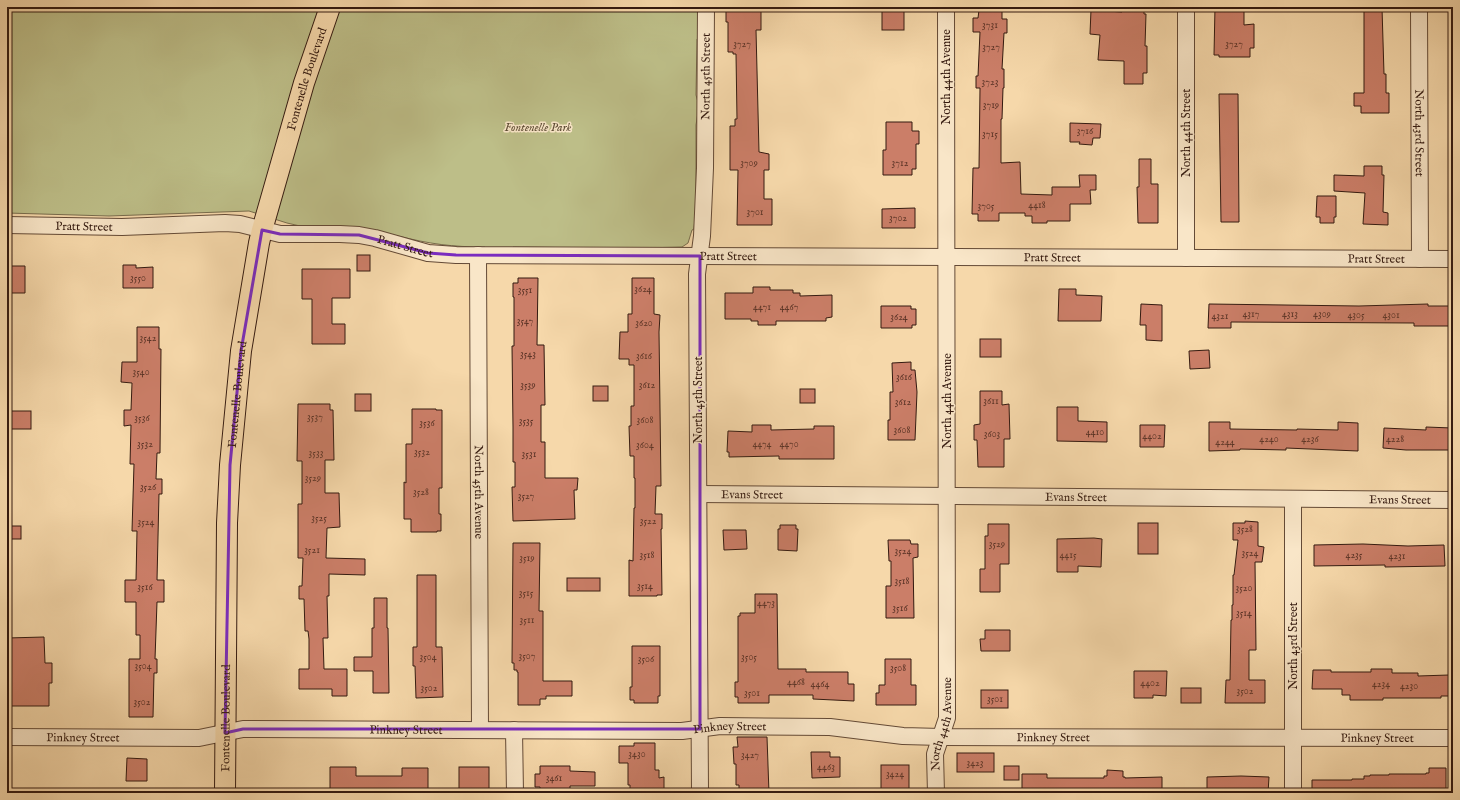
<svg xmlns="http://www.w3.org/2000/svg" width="1460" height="800" font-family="'IM FELL English',serif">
  <rect width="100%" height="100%" fill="#f6d8aa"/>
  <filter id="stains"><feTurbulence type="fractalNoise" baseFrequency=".005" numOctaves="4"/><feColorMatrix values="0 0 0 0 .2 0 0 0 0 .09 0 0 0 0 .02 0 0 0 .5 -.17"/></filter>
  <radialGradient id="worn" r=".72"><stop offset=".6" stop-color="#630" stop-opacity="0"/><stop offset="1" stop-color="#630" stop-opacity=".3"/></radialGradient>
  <!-- green -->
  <path fill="#bdbe88" stroke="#786c4c" d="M7 7H712L700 39H697L696 95 699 106 696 125V208L694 229 692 230 688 243 682 247 643 248 636 251 600 250 597 248 513 247 511 249 488 250 485 247C452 247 430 244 398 236L393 238 330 229 325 226H300L287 223 249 211 109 216 7 213Z"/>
  <!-- building -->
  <g fill="#cb7e68" stroke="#341a10">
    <path d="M1122 7H1144V14H1146L1145 46H1147V73H1143V84H1124V61L1098 60 1100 35 1090 34 1091 10 1122 12Z"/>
    <path d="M1215 7H1244V25L1254 24V48H1250V57H1219V55H1214Z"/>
    <path d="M726 8 761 9V30H756L759 152 769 154V170H764V199H772V225H737L738 170H730V126H735V119H737L736 54H733V52H728V22H726Z"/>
    <rect x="882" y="8" width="22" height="22"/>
    <path d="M1364 8H1382L1384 74H1386V93H1389V113H1361V106H1354V93H1364Z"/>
    <path d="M979 10H1002V19H1007V33H1004L1002 69H1004V88H1003L1002 119H1001V163L1020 162 1021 194 1052 195V187H1080L1079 175H1096V190H1090L1091 204H1070V221H1047V223H1032V216H1025V213H999V221H978V214H972L973 168H979L980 88H976V76H978L980 32H973V18H978Z"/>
    <path d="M1219 94H1238L1239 222H1221Z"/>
    <path d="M886 122H912V131H919V144H916V169H912V175H883V150H886Z"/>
    <path d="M1070 123 1101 124 1100 138H1093L1092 145 1079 144 1080 142H1070Z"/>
    <path d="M1139 159H1151V184H1158V223H1138L1137 187H1139Z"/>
    <path d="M1364 166H1382V175H1384L1383 212 1388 213V225L1363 224 1365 193 1334 191V175L1364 176Z"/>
    <path d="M1317 196H1336V217H1334V223H1320V217H1316Z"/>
    <path d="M915 208V228H882V209Z"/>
    <rect x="357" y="255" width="13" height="16"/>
    <path d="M123 265H136V268L153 267V288H123Z"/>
    <path d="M8 266H25V293H7Z"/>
    <path d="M302 269H350V298H332V324H345V344H312V299H302Z"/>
    <path d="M518 278H538L537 345H544L545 405H541V442H545V478H578L577 490H574L575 519 513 521 512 487H515V462H513V427L512 346H514V297H513V283H518Z"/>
    <path d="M632 278H654V314L660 315 659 332 661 486H656L655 514H662V529H661L662 595H657V596H629V560L633 561 634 508H635V478H634V456H630L629 426H631V406H634V365H629V359H619L620 332H628V314H632Z"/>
    <path d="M753 287H770V290H793V293H800V296L832 295V317L826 318V321H776V325H758V321H751V319H725V293H753Z"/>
    <path d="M1059 289H1076V295L1102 296 1101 321H1058Z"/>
    <path d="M1141 304 1162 305V341L1146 340V325H1140Z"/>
    <path d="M1209 304 1359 306 1428 304V306H1453V326H1414V323L1231 322V328H1208Z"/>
    <path d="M881 306H911V309H916V325H912V328H881Z"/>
    <path d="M137 327H159V349H161L160 453H157L156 479H162V494H159L157 580H164V602H157L155 659H157V673H154L153 717H129V659H140V635H136V602H125V580H136L137 531H132L134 464H130L131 425 124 426V410H131L132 383 121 382 122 362H137Z"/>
    <rect x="980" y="339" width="21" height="18"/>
    <path d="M1209 350 1210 368 1190 369 1189 351Z"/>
    <path d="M911 362V370H915L917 392 915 440H888V420H890V392H893L892 363Z"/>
    <rect x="593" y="386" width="15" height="15"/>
    <rect x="800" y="389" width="15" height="14"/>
    <path d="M980 391H1002V405L1009 404 1010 439H1004V467H978L977 440H974V425L980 424Z"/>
    <rect x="355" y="394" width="16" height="17"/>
    <path d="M298 404H330V410H333L334 460H325V493H339L340 527 327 528 326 558 365 559V575L329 574V596H327L328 638H323L324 669H347V696H332V689H299V669H309V639L308 631H305L304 599H299V586H302L303 558H298V504H302V461H297Z"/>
    <path d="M1057 407H1078V421L1107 422V442L1057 441Z"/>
    <path d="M412 409H436V410H442V488H439V514H441V531H437V532H411V519H404V482L406 483V444H412Z"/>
    <rect x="7" y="411" width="24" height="18"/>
    <path d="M1209 422H1230V429L1297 430V429L1338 430V422L1358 423V451L1286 448V450L1240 449V450L1209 451Z"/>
    <path d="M752 425H771V430L814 429V426H834V459H779V456L729 457V452H727L728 431 752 432Z"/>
    <path d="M1140 425H1165L1164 447H1140Z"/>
    <path d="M1426 427 1452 428V450H1406L1383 448 1384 428 1426 430Z"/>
    <path d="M1245 521 1258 522V546L1264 547 1262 562H1255L1256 650H1249V680H1265V703H1225L1226 680H1230L1231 620H1232V605H1233V575H1234L1238 540H1233V523H1245Z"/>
    <rect x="1138" y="523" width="20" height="31"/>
    <path d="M988 524H1009V564H1000V592H980V569H985V536H988Z"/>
    <path d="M780 525H796V529H798L797 551 778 550V529H780Z"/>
    <rect x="7" y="526" width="14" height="13"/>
    <path d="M723 530H746L747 549 724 550Z"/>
    <path d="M1094 538 1102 539 1101 567 1078 566V572H1057V539Z"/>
    <path d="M888 540H910L911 544H918V557L913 558 914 618H886V586H891V561H889Z"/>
    <path d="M513 543H540L539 611H543V681H572V696H546V699H540V705H518V672H517V670H514V663H512Z"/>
    <path d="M1363 544 1408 546 1444 545 1445 566 1385 567V565L1314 566V545Z"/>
    <path d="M417 575H436V647H442L443 697 416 698 415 666H413V647H417Z"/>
    <rect x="567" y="578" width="33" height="13"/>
    <path d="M755 594H777L778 669H806V672H848V684H854V701L813 699V695H769V703H738V697H735V682H738V616H740V613H755Z"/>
    <path d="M374 598H387V628H388L389 693H373V671H354V657H372V628H374Z"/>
    <path d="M985 630H1010V651H981L980 639H985Z"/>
    <path d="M44 637 45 663H52V683H49V706H7V638Z"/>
    <path d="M632 646H660V696H658V703H634V700H630V687H632Z"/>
    <path d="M885 659H911V685H916V705H876V693H879V685H885Z"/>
    <path d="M1371 669H1392V673H1418V676L1449 675V696H1441V698H1383V700H1350V695H1342V689H1312L1313 670H1331V672H1371Z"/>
    <path d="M1134 671H1167L1166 696 1153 695V698H1134Z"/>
    <rect x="1181" y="688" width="20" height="15"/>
    <rect x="981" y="690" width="27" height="18"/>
    <path d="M737 737H767L769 793H739V785H736V764H734L733 747H738Z"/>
    <path d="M634 743H655V770H659V778L664 777V792H630V785H628V763H619V746H634Z"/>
    <path d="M811 752H830V757H840V777L812 778Z"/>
    <rect x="957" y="753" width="37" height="19"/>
    <path d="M127 758 147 759V781H126Z"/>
    <rect x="881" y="765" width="28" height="28"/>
    <path d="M540 766H570V771L595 772V786H570V793H540V787H535V774H540Z"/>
    <rect x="1004" y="766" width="15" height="14"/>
    <path d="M330 767H356V776H402V768H428V793H330Z"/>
    <rect x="459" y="767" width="30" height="26"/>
    <path d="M1429 768H1446V793H1312V780H1352V779H1364V776H1370V775H1389V774H1426V773H1429Z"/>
    <path d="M1107 770 1123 771V777H1125V778L1162 777V793H1022V774H1047V778H1104V776H1107Z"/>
    <path d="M1241 776 1269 777 1268 793H1207V777Z"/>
  </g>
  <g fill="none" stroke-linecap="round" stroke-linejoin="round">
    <defs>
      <g id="minor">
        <path d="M1186 7V258"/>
        <path id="s1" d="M1419 7 1420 259"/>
        <path id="s2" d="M7 225 122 227 225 223 240 224 280 234H340L359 235 375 238 428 253 456 255 1453 259"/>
        <path id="s3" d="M478 255 480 730"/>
        <path id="s4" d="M699 494 1453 500"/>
        <path d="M1293 500V793"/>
        <path d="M514 730 515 793"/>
        <path id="s5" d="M7 737 199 738 243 729 682 731 720 726 830 727 903 736 941 737 1453 738"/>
        <path id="s6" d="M700 793 697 274 702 236 705 168 706 7"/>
        <path id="s7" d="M936 793 935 754 947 718 946 7"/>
      </g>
      <g id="major">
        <path id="s8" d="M225 793 227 523 230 465 241 351 259 243 262 230 304 83 330 7"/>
      </g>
    </defs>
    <!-- minor casing -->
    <use href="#minor" stroke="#644a36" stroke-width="18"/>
    <!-- major casing -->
    <use href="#major" stroke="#341a10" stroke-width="22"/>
    <!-- minor -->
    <use href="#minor" stroke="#f9e6c8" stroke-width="16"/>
    <!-- major -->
    <use href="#major" stroke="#f6d8aa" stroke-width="20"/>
  </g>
  <!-- marked area -->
  <path fill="none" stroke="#7b2cbf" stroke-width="3" stroke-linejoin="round" d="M262 230 280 234 359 235 428 253 456 255 700 256V729H243L225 733 230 465 241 351Z"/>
  <g text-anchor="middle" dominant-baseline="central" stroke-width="3" stroke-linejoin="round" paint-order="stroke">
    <!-- number labels -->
    <g font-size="10" fill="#5a3326">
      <text x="990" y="25">3731</text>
      <text x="742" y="44">3727</text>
      <text x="1234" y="44">3727</text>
      <text x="991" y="47">3727</text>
      <text x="990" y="82">3723</text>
      <text x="991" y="105">3719</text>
      <text x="1085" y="131">3716</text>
      <text x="990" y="134">3715</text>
      <text x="749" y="163">3709</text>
      <text x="900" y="163">3712</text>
      <text x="1037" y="205">4418</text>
      <text x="986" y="206">3705</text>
      <text x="755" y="212">3701</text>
      <text x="898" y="218">3702</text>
      <text x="138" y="278">3550</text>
      <text x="643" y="289">3624</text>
      <text x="525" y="290">3551</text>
      <text x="762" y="307">4471</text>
      <text x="789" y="307">4467</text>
      <text x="1251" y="314">4317</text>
      <text x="1290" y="314">4313</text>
      <text x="1322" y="314">4309</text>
      <text x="1356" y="315">4305</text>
      <text x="1391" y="315">4301</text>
      <text x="1220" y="316">4321</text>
      <text x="899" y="317">3624</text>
      <text x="525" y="321">3547</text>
      <text x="644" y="323">3620</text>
      <text x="148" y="338">3542</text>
      <text x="528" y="354">3543</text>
      <text x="644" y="356">3616</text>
      <text x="141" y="372">3540</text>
      <text x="904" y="377">3616</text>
      <text x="528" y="385">3539</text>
      <text x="647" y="385">3612</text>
      <text x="991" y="401">3611</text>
      <text x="903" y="402">3612</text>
      <text x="315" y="417">3537</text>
      <text x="142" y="418">3536</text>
      <text x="645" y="420">3608</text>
      <text x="526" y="421">3535</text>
      <text x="427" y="423">3536</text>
      <text x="902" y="430">3608</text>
      <text x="1095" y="432">4410</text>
      <text x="992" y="434">3603</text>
      <text x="1152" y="436">4402</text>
      <text x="1269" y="439">4240</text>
      <text x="1310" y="439">4236</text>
      <text x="1395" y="439">4228</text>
      <text x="1225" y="442">4244</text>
      <text x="145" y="444">3532</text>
      <text x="762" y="444">4474</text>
      <text x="789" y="444">4470</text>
      <text x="645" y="445">3604</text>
      <text x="422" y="452">3532</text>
      <text x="316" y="453">3533</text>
      <text x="529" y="454">3531</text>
      <text x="313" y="478">3529</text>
      <text x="148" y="487">3526</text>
      <text x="421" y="492">3528</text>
      <text x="526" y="496">3527</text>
      <text x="319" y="518">3525</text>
      <text x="648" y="521">3522</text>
      <text x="146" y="522">3524</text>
      <text x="1245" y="529">3528</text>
      <text x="997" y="544">3529</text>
      <text x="312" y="550">3521</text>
      <text x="903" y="551">3524</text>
      <text x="1250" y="553">3524</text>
      <text x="647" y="555">3518</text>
      <text x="1068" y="555">4415</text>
      <text x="1354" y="555">4235</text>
      <text x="1397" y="556">4231</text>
      <text x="527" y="558">3519</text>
      <text x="902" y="581">3518</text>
      <text x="645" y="586">3514</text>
      <text x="145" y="587">3516</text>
      <text x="1244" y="588">3520</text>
      <text x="526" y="593">3515</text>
      <text x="766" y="603">4473</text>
      <text x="900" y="608">3516</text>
      <text x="1244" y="613">3514</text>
      <text x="527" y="620">3511</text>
      <text x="527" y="656">3507</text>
      <text x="428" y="657">3504</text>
      <text x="749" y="657">3505</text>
      <text x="646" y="659">3506</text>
      <text x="143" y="666">3504</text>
      <text x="898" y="668">3508</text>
      <text x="796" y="682">4468</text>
      <text x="1150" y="683">4402</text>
      <text x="820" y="684">4464</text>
      <text x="1381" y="684">4234</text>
      <text x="1409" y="686">4230</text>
      <text x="429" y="688">3502</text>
      <text x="1245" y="691">3502</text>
      <text x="752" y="693">3501</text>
      <text x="995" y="699">3501</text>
      <text x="142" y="702">3502</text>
      <text x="637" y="754">3430</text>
      <text x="750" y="755">3427</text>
      <text x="975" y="763">3423</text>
      <text x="826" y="767">4463</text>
      <text x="895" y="774">3424</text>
      <text x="554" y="778">3461</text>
    </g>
    <!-- street labels -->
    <g font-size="12" fill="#341a10" stroke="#f9e6c8">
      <text stroke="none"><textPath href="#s6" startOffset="717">North 45th Street</textPath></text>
      <text transform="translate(946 77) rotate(-90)">North 44th Avenue</text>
      <text stroke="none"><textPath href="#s8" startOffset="723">Fontenelle Boulevard</textPath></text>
      <text transform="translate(1186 133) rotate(-90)">North 44th Street</text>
      <text stroke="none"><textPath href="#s1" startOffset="126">North 43rd Street</textPath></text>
      <text stroke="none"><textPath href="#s2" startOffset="77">Pratt Street</textPath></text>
      <text stroke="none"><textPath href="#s2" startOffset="401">Pratt Street</textPath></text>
      <text stroke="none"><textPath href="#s2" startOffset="725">Pratt Street</textPath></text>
      <text stroke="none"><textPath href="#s2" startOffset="1049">Pratt Street</textPath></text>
      <text stroke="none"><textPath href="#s2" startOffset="1373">Pratt Street</textPath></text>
      <text stroke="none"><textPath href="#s8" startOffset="399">Fontenelle Boulevard</textPath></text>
      <text transform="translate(698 400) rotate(-90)">North 45th Street</text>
      <text transform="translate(947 401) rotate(-90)">North 44th Avenue</text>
      <text stroke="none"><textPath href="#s3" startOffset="237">North 45th Avenue</textPath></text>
      <text stroke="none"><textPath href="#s4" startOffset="53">Evans Street</textPath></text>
      <text stroke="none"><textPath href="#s4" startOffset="377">Evans Street</textPath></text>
      <text stroke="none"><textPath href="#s4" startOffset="701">Evans Street</textPath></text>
      <text transform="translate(1293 646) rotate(-90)">North 43rd Street</text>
      <text stroke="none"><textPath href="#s8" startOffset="75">Fontenelle Boulevard</textPath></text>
      <text stroke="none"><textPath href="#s7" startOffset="70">North 44th Avenue</textPath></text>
      <text stroke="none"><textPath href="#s5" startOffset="724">Pinkney Street</textPath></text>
      <text stroke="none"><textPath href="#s5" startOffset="400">Pinkney Street</textPath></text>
      <text stroke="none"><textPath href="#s5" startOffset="76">Pinkney Street</textPath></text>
      <text stroke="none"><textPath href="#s5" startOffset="1048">Pinkney Street</textPath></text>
      <text stroke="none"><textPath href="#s5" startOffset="1372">Pinkney Street</textPath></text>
    </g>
    <!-- park labels -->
    <g font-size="12" font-style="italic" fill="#5d4b34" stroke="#f9e6c8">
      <text x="538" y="127">Fontenelle Park</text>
    </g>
  </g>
  <!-- margin -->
  <rect width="1460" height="800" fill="none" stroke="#f6d8aa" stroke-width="24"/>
  <rect x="8" y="8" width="1444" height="784" fill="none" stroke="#341a10" stroke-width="2"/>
  <rect x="12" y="12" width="1436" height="776" fill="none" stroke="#341a10"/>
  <rect width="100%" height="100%" filter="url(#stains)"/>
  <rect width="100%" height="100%" fill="url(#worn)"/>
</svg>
